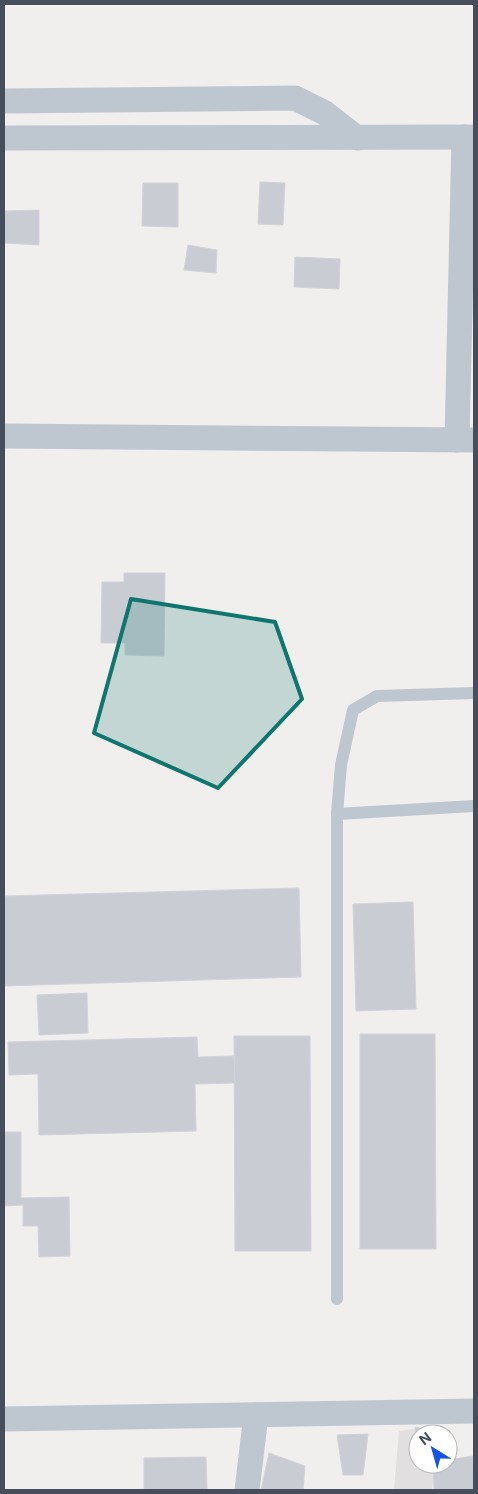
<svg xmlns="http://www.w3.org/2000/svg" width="478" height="1494" font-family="Inter,sans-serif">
  <rect width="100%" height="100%" fill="#f1eeee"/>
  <!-- education -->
  <path fill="#e2dfe0" d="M440 1426 439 1434H418V1464H436L432 1490H394L399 1431Z"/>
  <!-- building -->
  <g fill="#caccd4" stroke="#d2d3da">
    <path d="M260 182 285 183 283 225 258 224Z"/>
    <path d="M143 183H178V227L142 226Z"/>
    <path d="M39 210V245L4 243V211Z"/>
    <path d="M188 245 217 250 216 273 184 270Z"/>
    <path d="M295 257 340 259 339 289 294 287Z"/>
    <path d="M124 573H165L164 656 125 655V643H101L102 582H124Z"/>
    <path d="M299 888 301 977 4 986V896Z"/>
    <path d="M413 902 416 1009 356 1011 353 904Z"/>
    <path d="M87 993 88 1033 39 1035 37 995Z"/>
    <path d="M360 1034H435L436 1249H360Z"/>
    <path d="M234 1036H310L311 1251H235Z"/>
    <path d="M197 1037 198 1057 234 1056 235 1083 195 1084 196 1131 39 1135 38 1074 9 1075 8 1042Z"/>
    <path d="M4 1132H21V1198L69 1197 70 1256 39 1257 38 1226H23V1205L4 1206Z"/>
    <path d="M415 1427 435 1432V1434H418V1451Z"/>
    <path d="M368 1434 363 1475H343L337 1435Z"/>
    <path d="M269 1453 305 1466 303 1490H261Z"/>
    <path d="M473 1456 474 1490H434L433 1464H448V1460Z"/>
    <path d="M206 1457 207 1490H144V1458Z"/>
  </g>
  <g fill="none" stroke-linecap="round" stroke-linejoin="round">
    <!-- service -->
    <g stroke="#bec6d0" stroke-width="12">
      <path d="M337 814 474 806"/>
      <path d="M337 1299V814L341 765 353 710 377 696 474 693"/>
    </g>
    <!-- minor -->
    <g stroke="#bec6d0" stroke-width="25">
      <path d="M4 101 295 98 325 113 357 138"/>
      <path d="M4 138 474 137"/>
      <path d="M4 436 474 440"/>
      <path d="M457 440 464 137"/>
      <path d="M4 1419 474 1411"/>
      <path d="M247 1490 256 1415"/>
    </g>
  </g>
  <!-- marked area -->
  <path fill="#0f766e" fill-opacity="0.2" stroke="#0f766e" stroke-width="4" stroke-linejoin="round" d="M131 599 275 622 302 699 218 788 94 733Z"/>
  <!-- border -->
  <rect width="478" height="1494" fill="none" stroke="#464e5b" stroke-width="10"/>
  <!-- north arrow -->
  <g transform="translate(433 1449) rotate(323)"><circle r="24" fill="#ffffff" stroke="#b5b8bd"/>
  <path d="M0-4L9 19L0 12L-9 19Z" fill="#1654e2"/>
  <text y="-8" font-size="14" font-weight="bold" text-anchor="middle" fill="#464e5b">N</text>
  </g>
</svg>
